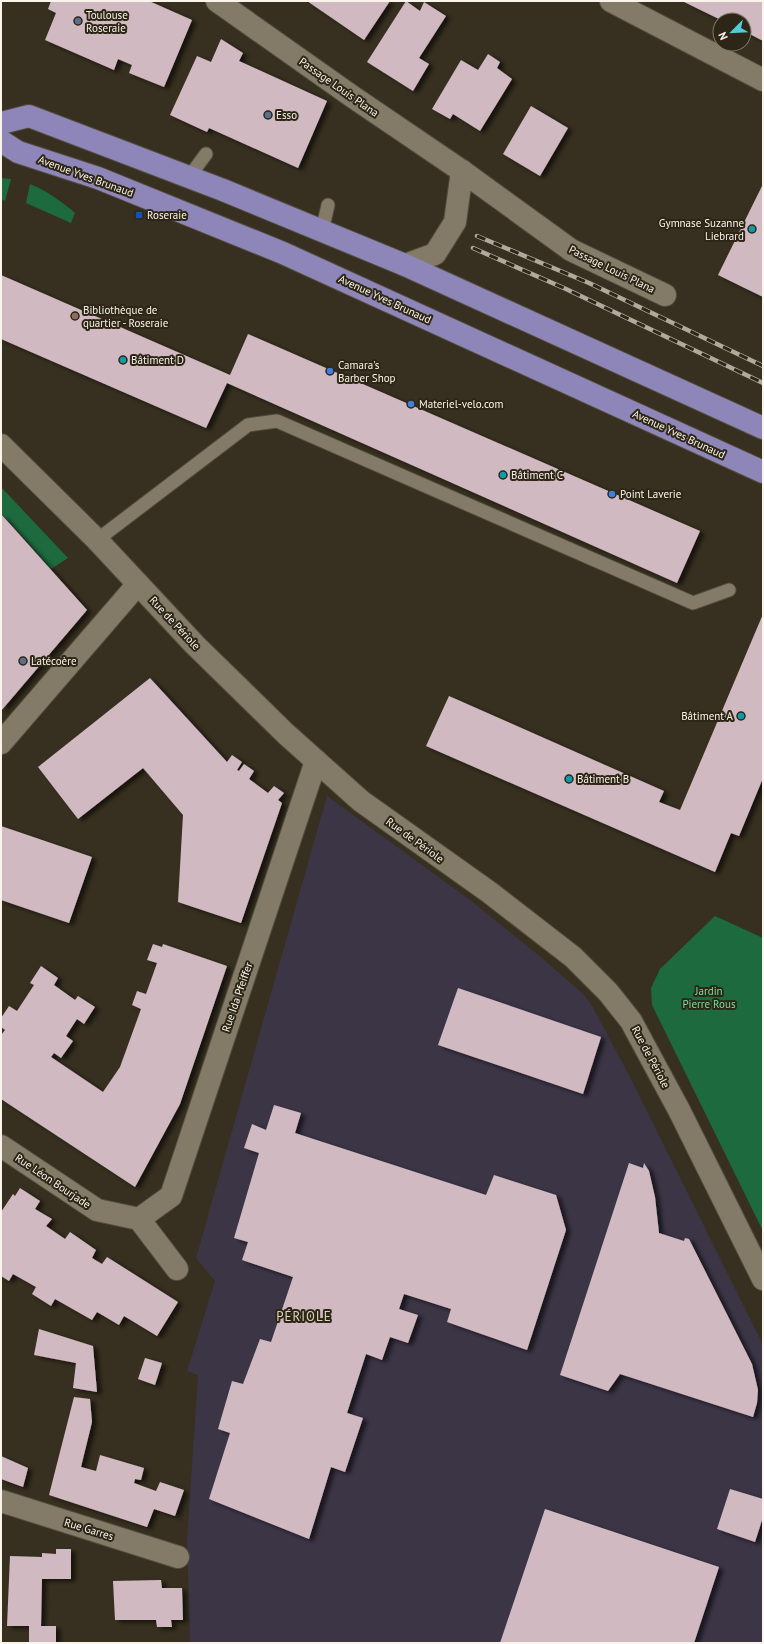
<svg xmlns="http://www.w3.org/2000/svg" width="764" height="1644" font-family="'PT Sans',sans-serif">
  <defs>
    <filter id="shadow"><feDropShadow dx="4.5" dy="2.5" stdDeviation="2" flood-color="#0009"/></filter>
  </defs>
  <rect width="100%" height="100%" fill="#373020"/>
  <!-- industrial -->
  <path fill="#3c3546" d="M327 796 470 900 543 959 583 994 592 1006 630 1077 763 1345V1643H190L187 1540 198 1375 187 1371 215 1281 196 1258Z"/>
  <!-- green -->
  <g fill="#1c6a3d">
    <path d="M1 178 11 179 5 201 1 199Z"/>
    <path d="M30 184C47 191 61 201 75 213L71 223 26 203Z"/>
    <path d="M1 487 68 558 51 569 1 513Z"/>
    <path d="M715 916 763 938V1231L652 1005 651 988 660 969Z"/>
  </g>
  <!-- building -->
  <g fill="#d1b9c1" filter="url(#shadow)">
    <path d="M51 1H149L192 20 164 87 129 73 132 65 118 59 114 70 45 40 56 13 48 9Z"/>
    <path d="M307 1H390L364 40Z"/>
    <path d="M406 1 420 11 424 2 446 16 419 58 429 64 413 91 367 62Z"/>
    <path d="M682 1H763V41L744 31V20H721Z"/>
    <path d="M221 39 243 53 239 61 327 101 298 168 209 128 207 132 170 115 197 56 211 62Z"/>
    <path d="M488 54 500 62 497 68 512 79 480 131 453 114 450 119 432 109 461 60 478 70Z"/>
    <path d="M531 106 568 128 540 176 503 154Z"/>
    <path d="M763 184V297L718 275Z"/>
    <path d="M1 275 230 375 248 334 700 531 677 583 227 383 206 428 1 339Z"/>
    <path d="M1 514 87 610 1 711Z"/>
    <path d="M763 614V778L739 836 731 833 715 872 426 746 449 696 664 791 659 802 680 810Z"/>
    <path d="M150 678 227 762 232 755 242 762 237 770 239 771 244 764 254 771 249 779 268 793 274 786 284 793 278 800 282 803 241 923 178 902 183 815 143 768 78 819 38 767Z"/>
    <path d="M1 826 92 857 69 923 1 900Z"/>
    <path d="M153 944 162 947 163 944 227 966 180 1104 135 1187 1 1099V1035L5 1030 1 1027V1018L9 1006 17 1011 34 985 30 983 41 966 58 978 54 985 75 1000 78 996 95 1007 84 1024 77 1019 66 1036 73 1041 61 1058 54 1053 51 1057 103 1092 120 1067 141 1009 132 1005 137 991 146 994 157 963 147 960Z"/>
    <path d="M458 988 601 1037 583 1094 438 1045Z"/>
    <path d="M274 1105 301 1113 295 1133 486 1195 494 1175 556 1195 566 1230 527 1350 447 1322 451 1309 404 1294 399 1309 418 1315 408 1343 390 1337 382 1360 366 1354 347 1413 363 1418 345 1472 331 1467 309 1539 209 1499 230 1433 218 1429 232 1381 243 1384 260 1339 271 1342 293 1277 242 1260 248 1242 234 1238 259 1153 244 1148 252 1124 266 1130Z"/>
    <path d="M629 1163 643 1168 644 1163 649 1171 655 1197 659 1233 684 1241 685 1238 689 1239 752 1364 758 1390 757 1403 753 1417 620 1374 608 1391 560 1375Z"/>
    <path d="M20 1188 40 1201 35 1209 52 1219 46 1226 65 1239 70 1232 96 1250 92 1258 102 1264 107 1257 178 1302 157 1336 124 1316 119 1325 97 1312 92 1320 55 1299 51 1306 32 1294 36 1287 13 1274 9 1281 1 1276V1212L13 1194 15 1196Z"/>
    <path d="M39 1329 93 1346 97 1392 73 1388 76 1363 34 1355Z"/>
    <path d="M145 1358 162 1363 155 1385 138 1379Z"/>
    <path d="M74 1397 90 1399 92 1422 81 1467 96 1471 100 1455 144 1468 141 1480 135 1479 134 1483 156 1491 160 1482 184 1490 175 1516 154 1509 147 1527 49 1495Z"/>
    <path d="M1 1456 28 1468 23 1487 1 1479Z"/>
    <path d="M730 1489 763 1499V1517L755 1542 717 1529Z"/>
    <path d="M545 1509 719 1567 694 1643H500Z"/>
    <path d="M56 1549H71V1579H42L41 1626H56V1643H29V1626H7L10 1556 42 1557V1553L56 1554Z"/>
    <path d="M161 1580 162 1588H182L183 1620H171L172 1627H157L156 1620H115L113 1581Z"/>
  </g>
  <g fill="none" stroke-linecap="round" stroke-linejoin="round">
    <defs>
      <g id="service">
        <path d="M189 177 206 154"/>
        <path d="M322 231 328 205"/>
        <path d="M97 540 248 425 277 421 693 603 729 590"/>
      </g>
      <g id="minor">
        <path d="M217 1 353 97 462 171 571 250 665 295"/>
        <path d="M611 1 763 80"/>
        <path d="M405 265 435 254 455 222 462 171"/>
        <path d="M1 445 97 540 195 645 286 734 361 801 489 892 573 957 608 992 631 1021 679 1110 763 1279"/>
        <path d="M1 743 138 584"/>
        <path d="M1 1146 97 1210 139 1219 177 1269"/>
        <path d="M139 1219 171 1196 316 761"/>
        <path d="M1 1501 178 1557"/>
      </g>
      <g id="primary">
        <path d="M1 123 29 116 223 190 405 265 763 428"/>
        <path d="M1 141 18 152 98 178 283 253 763 472"/>
      </g>
    </defs>
    <!-- service casing -->
    <use href="#service" stroke="#534d3e" stroke-width="15"/>
    <!-- minor casing -->
    <use href="#minor" stroke="#534d3e" stroke-width="24"/>
    <!-- primary casing -->
    <use href="#primary" stroke="#534d3e" stroke-width="24"/>
    <!-- service -->
    <use href="#service" stroke="#837b68" stroke-width="13"/>
    <!-- minor -->
    <use href="#minor" stroke="#837b68" stroke-width="22"/>
    <!-- primary -->
    <use href="#primary" stroke="#8e85b9" stroke-width="22"/>
    <defs>
      <g id="rail">
        <path d="M477 236 589 283 763 366"/>
        <path d="M473 248 566 289 763 383"/>
      </g>
    </defs>
    <!-- rail casing -->
    <use href="#rail" stroke="#afaa9d" stroke-width="4.5"/>
    <!-- rail -->
    <use href="#rail" stroke="#2d2616" stroke-width="3" stroke-dasharray="9" stroke-linecap="butt"/>
  </g>
  <!-- markers -->
  <g fill="#5c6f8a" stroke="#2d2616" stroke-width="1.5">
    <circle cx="78" cy="21" r="4"/>
    <circle cx="268" cy="115" r="4"/>
    <circle cx="23" cy="661" r="4"/>
  </g>
  <rect fill="#1a4fb4" stroke="#2d2616" stroke-width="1.5" x="135" y="211" width="8" height="8" rx="2"/>
  <g fill="#0f9aa8" stroke="#2d2616" stroke-width="1.5">
    <circle cx="752" cy="229" r="4"/>
    <circle cx="123" cy="360" r="4"/>
    <circle cx="503" cy="475" r="4"/>
    <circle cx="741" cy="716" r="4"/>
    <circle cx="569" cy="779" r="4"/>
  </g>
  <circle fill="#8d6e63" stroke="#2d2616" stroke-width="1.5" cx="75" cy="316" r="4"/>
  <g fill="#3f7fe0" stroke="#2d2616" stroke-width="1.5">
    <circle cx="330" cy="371" r="4"/>
    <circle cx="411" cy="404" r="4"/>
    <circle cx="612" cy="494" r="4"/>
  </g>
  <g text-anchor="middle" dominant-baseline="central" stroke-width="4" stroke-linejoin="round" paint-order="stroke">
    <!-- poi labels -->
    <g font-size="11" fill="#f9f5ea" stroke="#2d2616" text-anchor="start">
      <text x="86" y="15">Toulouse<tspan x="86" dy="13">Roseraie</tspan></text>
      <text x="276" y="115">Esso</text>
      <text x="147" y="215">Roseraie</text>
      <text x="744" y="223" text-anchor="end">Gymnase Suzanne<tspan x="744" dy="13">Liebrard</tspan></text>
      <text x="83" y="310">Bibliothèque de<tspan x="83" dy="13">quartier - Roseraie</tspan></text>
      <text x="131" y="360">Bâtiment D</text>
      <text x="338" y="365">Camara's<tspan x="338" dy="13">Barber Shop</tspan></text>
      <text x="419" y="404">Materiel-velo.com</text>
      <text x="511" y="475">Bâtiment C</text>
      <text x="620" y="494">Point Laverie</text>
      <text x="31" y="661">Latécoère</text>
      <text x="733" y="716" text-anchor="end">Bâtiment A</text>
      <text x="577" y="779">Bâtiment B</text>
    </g>
    <!-- street labels -->
    <g font-size="11" fill="#f9f5ea" stroke="#2d2616">
      <text transform="translate(339 87) rotate(35)">Passage Louis Plana</text>
      <text transform="translate(86 176) rotate(20)">Avenue Yves Brunaud</text>
      <text transform="translate(612 269) rotate(26)">Passage Louis Plana</text>
      <text transform="translate(385 299) rotate(25)">Avenue Yves Brunaud</text>
      <text transform="translate(679 434) rotate(25)">Avenue Yves Brunaud</text>
      <text transform="translate(175 623) rotate(47)">Rue de Périole</text>
      <text transform="translate(415 840) rotate(36)">Rue de Périole</text>
      <text transform="translate(237 997) rotate(-71)">Rue Ida Pfeiffer</text>
      <text transform="translate(651 1057) rotate(62)">Rue de Périole</text>
      <text transform="translate(53 1181) rotate(34)">Rue Léon Bourjade</text>
      <text transform="translate(89 1529) rotate(17)">Rue Garres</text>
    </g>
    <!-- park labels -->
    <g font-size="11" fill="#73e19a" stroke="#2d2616">
      <text x="709" y="991">Jardin<tspan x="709" dy="13">Pierre Rous</tspan></text>
    </g>
    <!-- quarter labels -->
    <g font-size="13" letter-spacing="1" fill="#ded5c0" stroke="#2d2616">
      <text x="304" y="1316">PÉRIOLE</text>
    </g>
  </g>
  <!-- border -->
  <rect width="764" height="1644" fill="none" stroke="#f9f5ea" stroke-width="4"/>
  <!-- north arrow -->
  <g transform="translate(732 32) rotate(246)"><circle r="19" fill="#2d2616" stroke="#7f796b"/>
  <path d="M0-3L7 15L0 10L-7 15Z" fill="#54cadd"/>
  <text y="-6" font-size="11" font-weight="bold" text-anchor="middle" fill="#f9f5ea">N</text>
  </g>
</svg>
